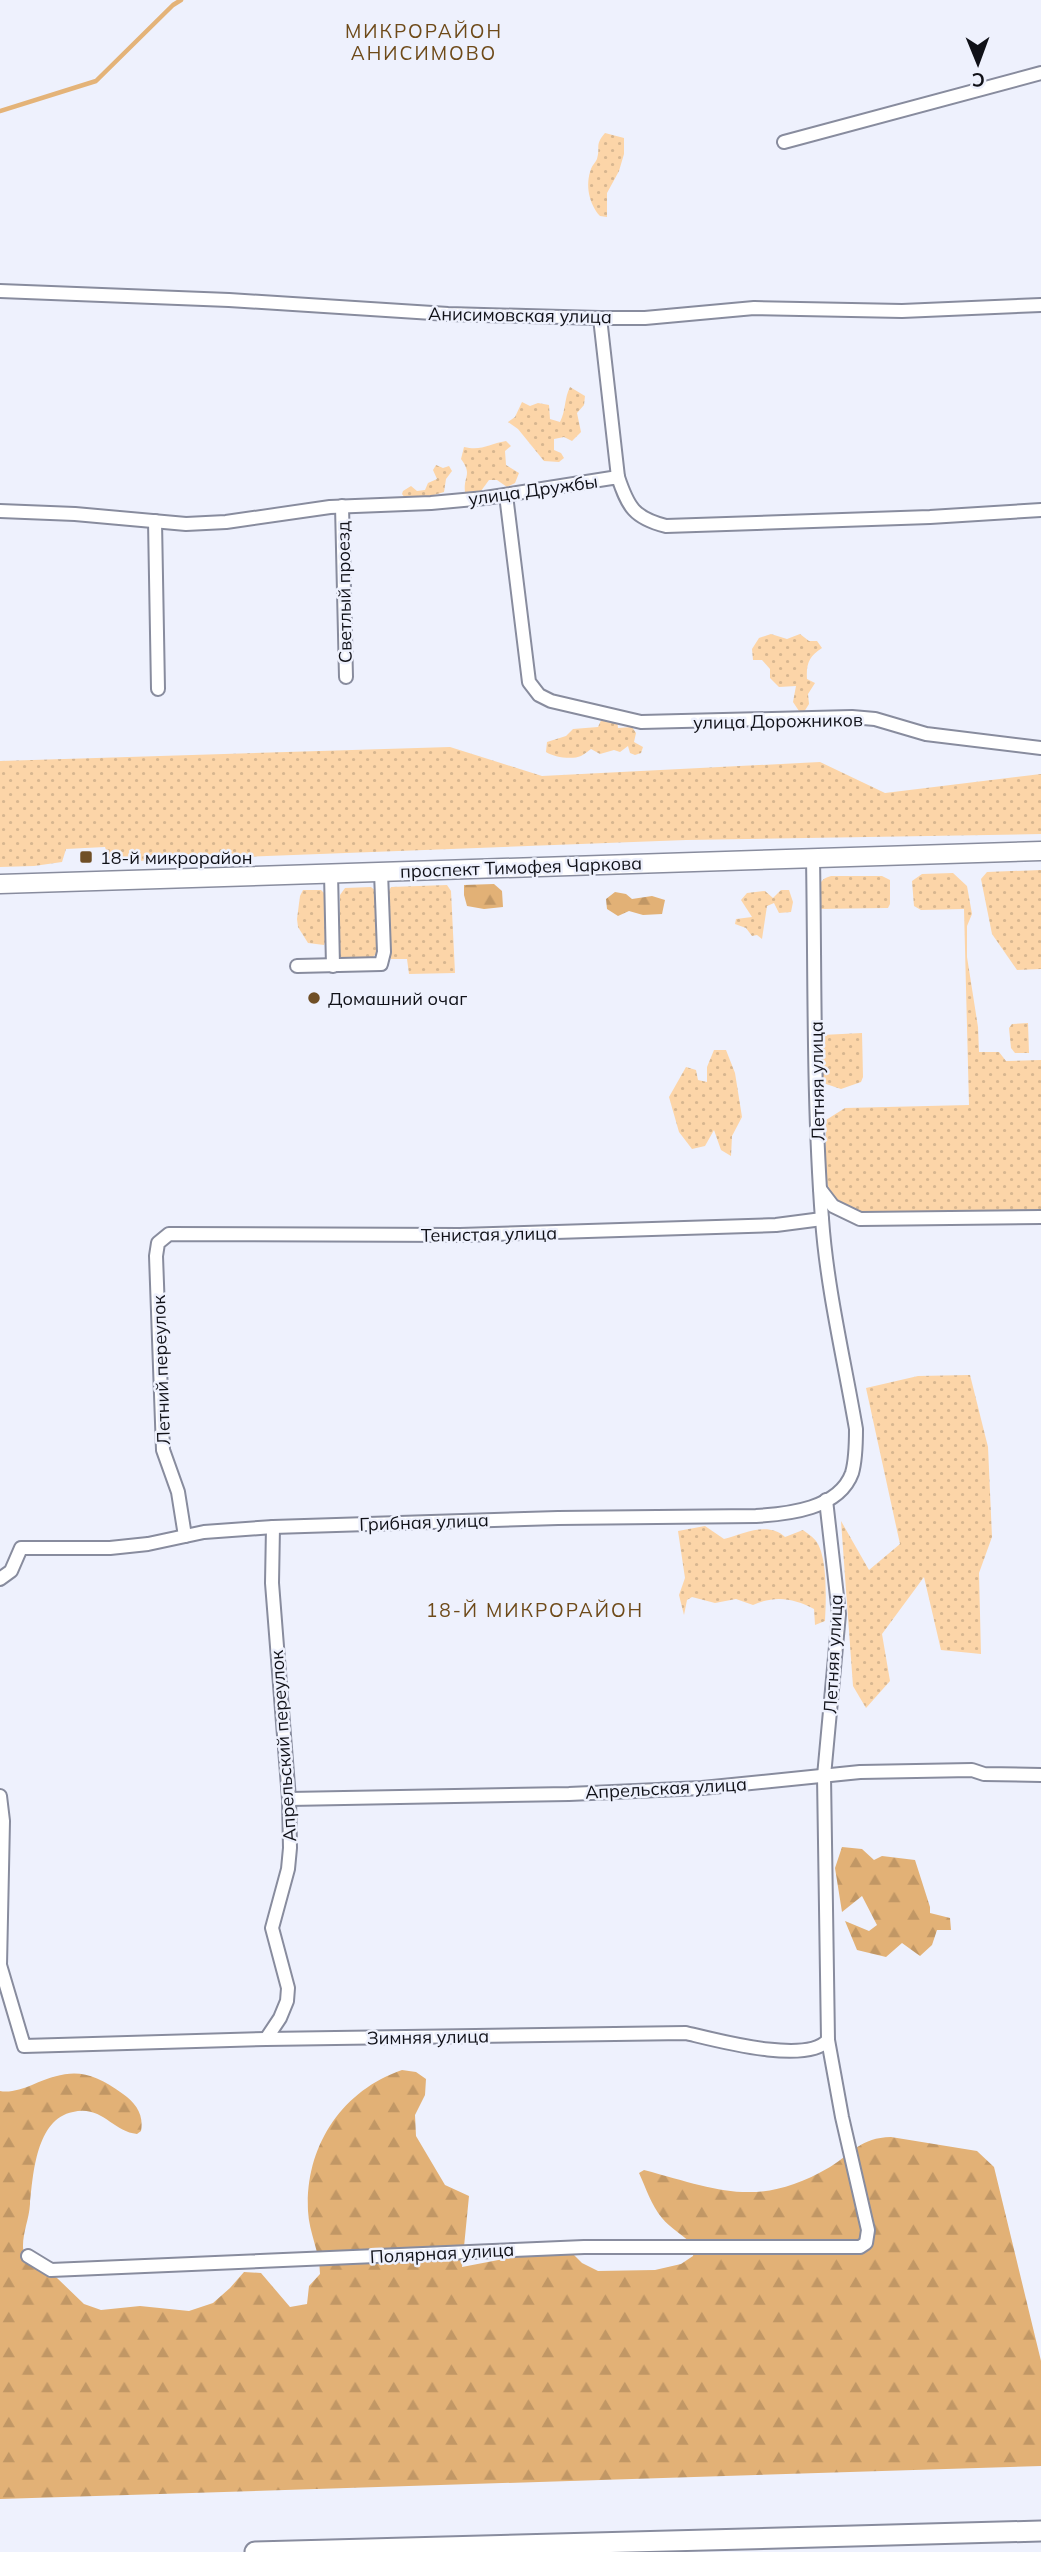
<svg xmlns="http://www.w3.org/2000/svg" width="1041" height="2552" font-family="Mulish,sans-serif">
  <defs>
    <pattern id="grass-dots" width="8" height="8" patternUnits="userSpaceOnUse" patternTransform="scale(1.75)"><rect width="8" height="8" fill="#fcd5a8"/><path d="M2 2h.1M6 6h.1" fill="none" stroke="#d7b690" stroke-width="1.8" stroke-linecap="round"/></pattern>
    <pattern id="forest-firs" width="22" height="20" patternUnits="userSpaceOnUse" patternTransform="scale(1.75)"><rect width="22" height="20" fill="#e2b176"/><path d="M5 1l3.5 6h-7zM16 11l3.5 6h-7z" fill="#c19765"/></pattern>
  </defs>
  <rect width="100%" height="100%" fill="#eef1fd"/>
  <!-- grass -->
  <g fill="url(#grass-dots)">
    <path d="M605 133 624 138V154L619 171 607 193V217L600 216C589 204 585 185 591 169 592 165 596 162 597 159 601 146 594 146 605 133Z"/>
    <path d="M570 387 585 396 584 405 577 413 581 432 572 441 564 437 554 439V450L561 453 564 458 559 462 544 461 518 429 508 422 515 417 522 402 530 406 538 403 549 405 550 419 560 422C566 410 564 399 570 387Z"/>
    <path d="M506 441 511 446 505 451 506 465 519 473 515 483 507 487 497 480H489L481 491 465 492C463 476 473 475 461 459L464 447C482 451 489 444 506 441Z"/>
    <path d="M436 465 443 468 449 466 452 471 446 479 444 492 424 498H405L402 494 403 491 411 486 417 491 425 490 428 483 437 479 433 470Z"/>
    <path d="M771 634 787 639 800 634 809 641H817L822 648C809 656 806 664 807 679L815 683 808 694 809 704 804 712 799 711 793 702 796 686 779 687 770 678V669L762 660H753L752 649 759 638Z"/>
    <path d="M603 716 617 720 618 728 632 727 636 733 634 742 643 747 641 753 635 755 630 753 628 746 620 752 614 750 600 754 591 749C588 751 585 754 581 756 572 760 553 757 546 752L547 742 566 736 573 729 598 727Z"/>
    <path d="M450 747 542 776 820 762 885 793 1041 774V834L686 840 110 862 105 847 66 849 62 862 34 866 0 867V761Z"/>
    <path d="M1041 870V969L1017 970 992 934 981 879 987 872Z"/>
    <path d="M953 873 967 886 972 914 967 926V957L978 1027 979 1052H999L1006 1061 1041 1060V1213L883 1215C812 1207 827 1179 826 1120L845 1108 969 1105 964 909 921 910 914 906 912 881 922 874Z"/>
    <path d="M831 876H882L890 880V904L888 908 819 909C819 895 814 880 831 876Z"/>
    <path d="M447 885 451 891 455 973 409 974 407 959H391L389 949 387 894 391 887Z"/>
    <path d="M371 887 378 893V952C367 964 356 964 340 959V895L345 888Z"/>
    <path d="M303 890H321L325 894 327 937 324 945 308 943 298 927 297 919 300 896Z"/>
    <path d="M781 890H789L793 902 791 912 779 913 774 903 767 906 762 939 757 935 752 936 746 928 735 924 736 919 752 917 741 900 747 893 765 891 773 898Z"/>
    <path d="M1028 1023 1029 1053H1015L1011 1048 1009 1028 1012 1024Z"/>
    <path d="M862 1033 863 1077 861 1082 841 1089 826 1084 823 1079 822 1035Z"/>
    <path d="M714 1050H726L735 1073 742 1117 732 1136 731 1156 721 1150 714 1130 705 1146 692 1149 679 1132 669 1097 686 1067 696 1070 698 1080 707 1082V1067Z"/>
    <path d="M970 1375 988 1447 992 1537 979 1573 981 1654 941 1650 924 1577 882 1634 890 1681 866 1708 853 1686 841 1521 869 1570 900 1544 866 1388 918 1376Z"/>
    <path d="M705 1526 724 1539C743 1534 768 1521 785 1537L803 1530C807 1533 813 1537 816 1541 828 1557 826 1601 825 1621L815 1625 814 1609C794 1598 774 1595 753 1605L736 1599 715 1603 692 1597 687 1600 684 1615 679 1595 685 1578 678 1531Z"/>
  </g>
  <!-- forest -->
  <g fill="url(#forest-firs)">
    <path d="M494 884 502 891 503 907 484 909 467 906 464 895V885Z"/>
    <path d="M615 892 626 894 632 899 652 896 665 900 662 914 643 915 629 911 618 916 607 909 606 899Z"/>
    <path d="M842 1847 862 1849 874 1860 882 1856 915 1860 930 1907V1913L950 1918 951 1930H937L932 1945 920 1956 902 1943 886 1957 857 1950 845 1921 869 1931 877 1925 862 1896 842 1912 835 1868Z"/>
    <path d="M402 2070 416 2072 426 2079 425 2095 415 2115 416 2136 445 2185 469 2196 462 2267 566 2247 582 2263 598 2271 655 2270 681 2264 693 2256 695 2247C685 2236 670 2228 662 2218 651 2205 646 2188 639 2173L644 2170C719 2190 758 2209 830 2167 854 2152 860 2138 891 2137L977 2151 994 2167 1041 2361V2466L0 2499V2091C10 2093 22 2089 32 2085 71 2068 88 2069 123 2094 136 2103 144 2115 141 2131L137 2134C113 2132 102 2105 73 2112 36 2119 33 2175 30 2204 29 2222 20 2237 24 2256L42 2271 57 2278 84 2304 101 2310 140 2306 189 2311 213 2303 230 2288 244 2272 261 2273 290 2307 307 2304 309 2286 320 2274C320 2252 309 2233 308 2211 305 2147 341 2091 402 2070Z"/>
  </g>
  <g fill="none" stroke-linecap="round" stroke-linejoin="round">
    <!-- stream -->
    <path stroke="#e4b378" stroke-width="4.5" d="M0 111 96 81 173 5 181 0"/>
    <defs>
      <g id="street">
        <path d="M784 142 1041 73"/>
        <path d="M0 291 229 300 448 314 600 318H645L754 308 902 311 1041 305"/>
        <path d="M600 318 618 477"/>
        <path d="M506 495 529 682 539 695 551 701 641 722 852 717 875 719 926 734 1041 748"/>
        <path d="M342 506 346 677"/>
        <path d="M0 511 75 514 186 524 226 522 330 507 431 503 485 498 618 477C628 507 634 518 666 526L930 517 1041 510"/>
        <path d="M155 521 158 689"/>
        <path d="M331 873 333 966"/>
        <path d="M297 966 381 964 384 952 381 872"/>
        <path d="M820 1189 833 1206 860 1219 1041 1217"/>
        <path d="M185 1536 178 1492 163 1450 156 1256 158 1243 169 1234 460 1235 776 1225 822 1219"/>
        <path d="M0 1579 11 1571 21 1548H110L148 1544 204 1532 273 1527 558 1518 756 1516C788 1514 839 1509 852 1473 856 1459 856 1443 856 1429 844 1359 827 1289 822 1219 813 1099 815 978 813 858"/>
        <path d="M0 1796 3 1821 0 1965 24 2046 266 2039 686 2033C716 2040 806 2065 828 2040"/>
        <path d="M289 1799 569 1794 702 1788 860 1772 972 1770 984 1774 1041 1775"/>
        <path d="M266 2039 280 2018 287 2001 288 1988 272 1928 288 1869 290 1848 289 1799 272 1583 273 1527"/>
        <path d="M28 2256 51 2270 584 2247H860L866 2243 868 2230 842 2117 828 2040 824 1776 839 1614 826 1500"/>
      </g>
      <path id="secondary" d="M0 884 1041 851"/>
      <path id="primary" d="M255 2552 1041 2531"/>
    </defs>
    <!-- street casing -->
    <use href="#street" stroke="#888c9e" stroke-width="16"/>
    <!-- secondary casing -->
    <use href="#secondary" stroke="#888c9e" stroke-width="21"/>
    <!-- primary casing -->
    <use href="#primary" stroke="#888c9e" stroke-width="23"/>
    <!-- street -->
    <use href="#street" stroke="#fff" stroke-width="12"/>
    <!-- secondary -->
    <use href="#secondary" stroke="#fff" stroke-width="18"/>
    <!-- primary -->
    <use href="#primary" stroke="#fff" stroke-width="19"/>
  </g>
  <!-- markers -->
  <g fill="#704f26" stroke="#eef1fd" stroke-width="2.5">
    <rect x="79" y="850" width="14" height="14" rx="3.5"/>
    <circle cx="314" cy="998" r="7"/>
  </g>
  <g text-anchor="middle" dominant-baseline="central" stroke-width="5" stroke-linejoin="round" paint-order="stroke">
    <!-- street labels -->
    <g font-size="18" fill="#101118" stroke="#eef1fd">
      <text transform="translate(520 315) rotate(1)">Анисимовская улица</text>
      <text transform="translate(533 490) rotate(-8)">улица Дружбы</text>
      <text transform="translate(344 592) rotate(-91)">Светлый проезд</text>
      <text transform="translate(778 721) rotate(-1)">улица Дорожников</text>
      <text transform="translate(521 867) rotate(-2)">проспект Тимофея Чаркова</text>
      <text transform="translate(817 1081) rotate(-91)">Летняя улица</text>
      <text transform="translate(489 1234) rotate(-1)">Тенистая улица</text>
      <text transform="translate(161 1370) rotate(-92)">Летний переулок</text>
      <text transform="translate(424 1522) rotate(-2)">Грибная улица</text>
      <text transform="translate(833 1654) rotate(-87)">Летняя улица</text>
      <text transform="translate(283 1746) rotate(-94)">Апрельский переулок</text>
      <text transform="translate(666 1788) rotate(-3)">Апрельская улица</text>
      <text transform="translate(428 2037) rotate(-1)">Зимняя улица</text>
      <text transform="translate(442 2253) rotate(-3)">Полярная улица</text>
    </g>
    <!-- poi labels -->
    <g font-size="18" fill="#101118" stroke="#eef1fd" text-anchor="start">
      <text x="100" y="857">18-й микрорайон</text>
      <text x="328" y="998">Домашний очаг</text>
    </g>
    <!-- neighbourhood labels -->
    <g font-size="19" letter-spacing="2" fill="#6e4a19" stroke="#eef1fd">
      <text x="424" y="31">МИКРОРАЙОН<tspan x="424" dy="22">АНИСИМОВО</tspan></text>
      <text x="535" y="1610">18-Й МИКРОРАЙОН</text>
    </g>
  </g>
  <!-- north arrow -->
  <g transform="translate(978 63) rotate(179)" stroke="#eef1fd" stroke-width="5" paint-order="stroke">
  <path d="M0-5L12 26L0 18L-12 26Z" fill="#101118"/>
  <text y="-10" font-size="19" font-weight="bold" text-anchor="middle" fill="#101118">С</text>
  </g>
</svg>
